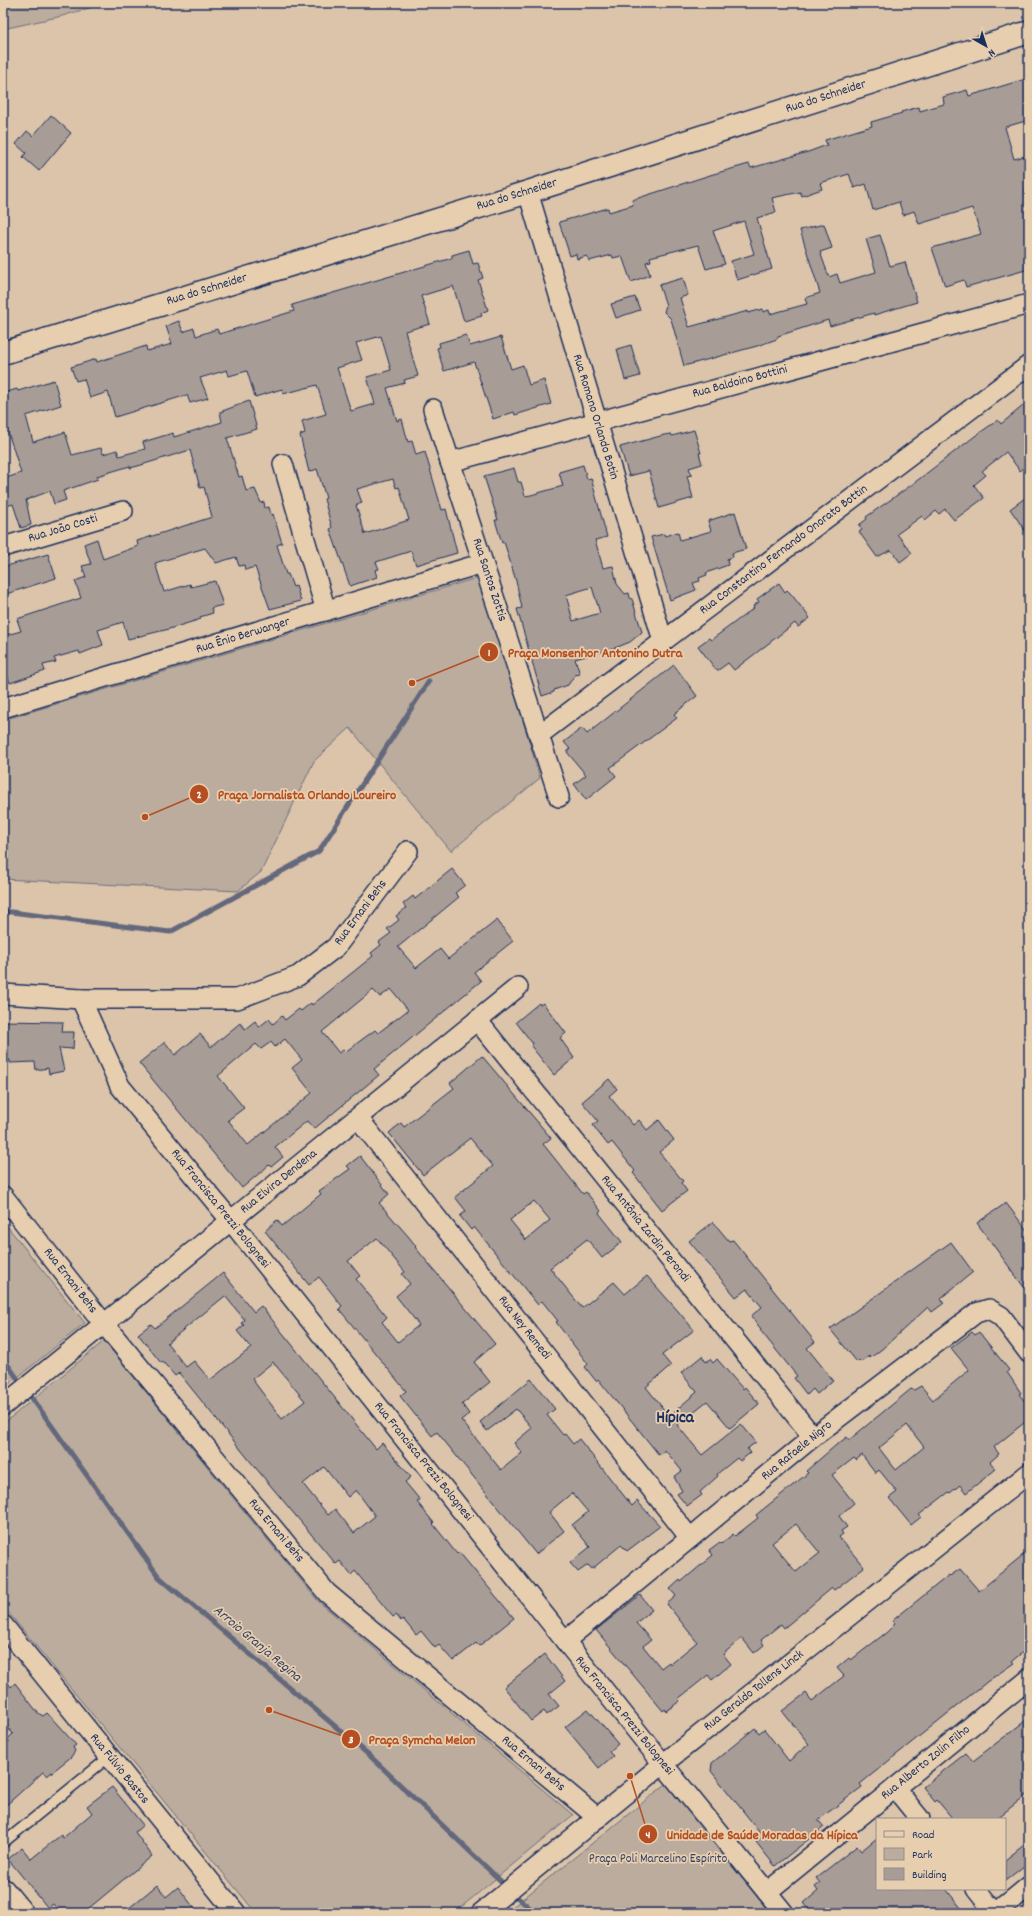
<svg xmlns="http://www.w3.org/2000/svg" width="1032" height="1916" font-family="Dekko,sans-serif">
  <rect width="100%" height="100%" fill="#dbc4aa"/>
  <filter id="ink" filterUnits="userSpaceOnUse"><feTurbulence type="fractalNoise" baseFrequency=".025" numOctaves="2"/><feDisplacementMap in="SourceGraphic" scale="8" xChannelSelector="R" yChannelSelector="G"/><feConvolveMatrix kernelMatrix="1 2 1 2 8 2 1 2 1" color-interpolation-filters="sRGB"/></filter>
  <g filter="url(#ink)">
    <!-- green -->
    <g fill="#bbac9d" stroke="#6b6e7e">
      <path d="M3 3H106L62 16 3 29Z"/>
      <path d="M480 577 540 778 451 851 350 728 314 761 261 872 238 891 3 879V720Z"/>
      <path d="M3 1221 85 1323 3 1389Z"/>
      <path d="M104 1341 318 1601 573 1815 454 1913H256L3 1606V1424Z"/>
      <path d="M666 1784 770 1913H505Z"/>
    </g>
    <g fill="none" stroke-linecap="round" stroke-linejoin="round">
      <!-- stream -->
      <g stroke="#64677b" stroke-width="5">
        <path d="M3 911 170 932 319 851 429 681"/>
        <path d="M3 1358 22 1385"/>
        <path d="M27 1391 159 1577 369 1755 507 1887"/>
        <path d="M512 1893 536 1913"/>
      </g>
    </g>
    <!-- building -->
    <g fill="#a89c96" stroke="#1b2f5e" fill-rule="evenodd">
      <path d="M1029 78V120L1005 127 1014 159 1029 155V189L1025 190 1029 204V269L966 287 964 280 945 286 932 248 981 234 972 208 919 224 914 211 903 215 899 202 873 210 866 184 854 188 849 174 820 183 822 189 802 196 800 192 772 198 776 212 757 218 772 269 737 280 731 261 754 254 744 221 713 231 725 264 706 269 698 245 650 257 651 261 646 262 650 275 631 282 622 256 613 258 612 255 589 261 587 256 577 259 576 254 570 256 559 222 608 208 609 212 633 205 632 200 710 175 749 164 751 168 808 152 827 145 825 140 872 126 871 122 902 113 901 112 919 107 920 111 944 104 943 97 967 90 969 96Z"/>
      <path d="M51 115 71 133 39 171 23 157 26 153 16 144 27 131 33 136Z"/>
      <path d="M824 224 832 248 820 252 829 277 837 274 840 283 876 272 866 239 880 235 890 266 905 262 917 302 874 315V313L830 326 828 320 778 336 777 339 757 346 684 366 671 319 664 312 666 305 659 285 683 278 688 295 680 298 689 327 748 311V313L763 309V312L769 310 770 314 807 304 805 298 820 293 800 230Z"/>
      <path d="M469 250 473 264 478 263 483 278 478 280 488 310 481 313 482 316 464 321 453 286 421 296 430 324 405 331 418 376 404 380 405 383 387 388 397 421 402 419 408 442 412 441 416 455 425 452 442 510 446 509 457 553 416 565 411 551 376 562 379 569 375 570 377 577 350 586 330 529 332 528 324 499 326 498 317 469 309 472 300 435 305 433 302 421 326 414 317 385 283 394 282 389 255 397 247 371 229 376 227 370 200 378 208 398 190 403 187 395 115 417 108 392 90 398 84 379 76 381 71 367 96 359 97 362 146 346 147 351 172 344 166 326 179 321 183 332 194 328 196 336 217 329 219 334 294 311 292 305 452 258V255ZM381 336 391 370 367 377 375 404 351 411 337 368 362 360 356 343ZM393 479 396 488 399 487 409 520 365 534 356 505 362 503 357 489Z"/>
      <path d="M635 297 640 310 616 318 611 304Z"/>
      <path d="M466 335 470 346 501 337 511 369 523 365 529 385 544 380 551 404 515 415 514 412 493 419 474 362 444 371 437 348 440 347 439 343Z"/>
      <path d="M631 345 640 376 625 380 617 349Z"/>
      <path d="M54 380 61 405 26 416 33 442 65 432 72 455 101 448 103 454 117 450 119 456 145 449 143 442 173 433 174 437 222 422 220 412 249 401 257 429 227 438 239 477 242 476 246 491 255 489 261 503 264 502 265 508 269 507 271 515 273 514 282 543 277 545 286 574H288L293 587 296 586 301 601 270 609 255 567 245 570 244 565 239 566 236 557 216 563 205 548 155 563 164 592 190 584 191 587 215 581 223 605 211 608 213 613 200 617 201 619 169 629 128 639 123 622 98 630 103 645 80 654 79 651 54 658 56 662 43 665 45 671 10 683 3 663V636L21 631 17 619 81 598 75 581 86 577 82 566 91 564 84 544 97 539 103 559 138 546 137 541 212 517 204 487 200 488 190 450 138 466 130 468V466L97 476 98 479 63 491 66 500 54 504 50 491 26 500 31 525 21 528 13 504 3 507V479L21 473 7 429 3 430V393L17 389 18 391Z"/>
      <path d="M1029 401V464L1020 471 1006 452 982 471 986 475 974 485 984 498 954 520 945 509 939 514 936 511 925 520 922 516 897 534 912 553 900 562 891 550 877 557 859 532 862 530 859 525 867 519 866 517 910 486 975 436 998 420 1001 424Z"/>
      <path d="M694 430 701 453H699L702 464 689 468 692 475 687 476 693 498 659 508 649 471 629 476 620 447 664 435 671 434 672 436Z"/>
      <path d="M583 465 587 479 591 478 607 537 595 540 603 568 613 566 617 584 625 594 629 593 630 598 632 599 642 632 630 642 615 648 575 659 580 674 575 675 568 685 554 690V692L542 696 517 609 522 608 516 581 506 548 504 542 502 543 495 520H498L484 476 514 468 518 482H521L525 496 531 495 563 486 559 472ZM592 587 600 613 573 621 566 595Z"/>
      <path d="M1029 495V536L1010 509Z"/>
      <path d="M735 512 746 549 732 553 733 557 727 559 728 565 706 573 707 575 699 578 700 581 693 583 696 590 670 600 651 537 664 534 665 536 678 532 680 540 711 531 708 521Z"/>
      <path d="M48 554 56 578 3 595V567Z"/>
      <path d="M779 583 785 592 787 590 791 594 810 618 798 627 795 623 734 670 728 663 717 671 698 646 709 638 711 640 754 608 753 606 759 602 757 599Z"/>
      <path d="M674 665 697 696 674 714 677 718 610 768 616 776 586 800 574 784 586 775 567 752 570 749 564 742 582 728 587 734Z"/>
      <path d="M452 869 465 885 455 893 459 897 398 947 416 968 440 949 448 959 497 920 513 941 474 972 481 981 374 1069 379 1075 314 1129 307 1121 275 1147 283 1157 271 1167 269 1165 242 1188 139 1063 165 1042 175 1055 200 1034 211 1047 240 1023 245 1029 255 1021 259 1027 269 1019 273 1024 282 1016 285 1020 299 1009 301 1011 311 1003 312 1005 373 956 371 953 381 945 379 942 391 933 387 929 399 920 396 916 406 908 403 904 413 896 415 899ZM391 989 408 1010 378 1033 375 1030 345 1052 343 1050 339 1053 322 1032 373 990 380 997ZM285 1039 302 1060 292 1068 312 1093 248 1145 228 1120 244 1108 218 1076 256 1044 261 1049 271 1042 275 1047Z"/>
      <path d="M539 1003 540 1005 543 1003 566 1033 560 1038 574 1058 554 1075 531 1046 533 1044 516 1022Z"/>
      <path d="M3 1021 63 1022 62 1032H74L73 1049 59 1048 64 1071 49 1074 48 1068 36 1070 35 1062 10 1063V1060L3 1061Z"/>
      <path d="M482 1056 551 1138 543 1144 583 1194 586 1192 601 1211 599 1213 622 1242 602 1258 587 1239 550 1268 582 1308 614 1282 625 1294 647 1276 678 1311 694 1330 662 1355 671 1366 646 1387 669 1416 697 1392 681 1373 702 1356 706 1362 710 1359 713 1363 717 1359 743 1389 745 1387 759 1404 730 1428 707 1401 677 1425 702 1455 741 1424 756 1442 747 1449 750 1453 740 1461 737 1458 717 1474 718 1476 700 1492 702 1495 687 1506 677 1494 682 1491 674 1477 682 1471 665 1450 659 1455 598 1379 596 1381 585 1367 588 1364 556 1322 558 1321 542 1301 538 1305 474 1227 471 1230 460 1216 466 1211 455 1197 493 1166 470 1138 423 1175 389 1133 401 1123 404 1127 454 1088 450 1083ZM534 1201 550 1220 526 1240 510 1220Z"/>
      <path d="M609 1079 617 1089 609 1096 633 1125 639 1120 647 1130 659 1120 674 1140 659 1152 683 1181 681 1183 687 1191 662 1210 633 1173 635 1171 612 1142 608 1145 597 1131 593 1125 598 1121 582 1102Z"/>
      <path d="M360 1156 389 1194 379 1203 408 1236 416 1246 415 1247 495 1344 474 1362 490 1382 462 1404 469 1414 461 1420 501 1470 522 1453 514 1443 532 1428 516 1409 487 1431 480 1422 531 1379 555 1409 547 1415 563 1435 565 1434 573 1444 579 1439 632 1506 637 1501 660 1526 627 1551 621 1545 592 1569 588 1565 578 1572 570 1563 590 1547 572 1525 588 1512 572 1493 549 1512 564 1531 536 1554 437 1432 432 1436 400 1396 406 1391 339 1309 342 1306 319 1277 309 1285 265 1231 277 1220 282 1226 321 1194 319 1191 350 1169 347 1166ZM377 1238 405 1272 402 1274 410 1284 396 1296 419 1325 398 1342 382 1322 387 1317 356 1279 360 1276 348 1261Z"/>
      <path d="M1006 1203 1029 1233V1294L977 1223Z"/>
      <path d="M713 1222 729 1241 733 1240 815 1342 807 1348 833 1380 817 1394 813 1389 807 1395 794 1378 797 1376 760 1330 761 1329 751 1316 762 1307 747 1289 736 1297 689 1241Z"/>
      <path d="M951 1242 973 1272 941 1298 944 1303 932 1312 928 1307 882 1349 870 1358 869 1356 861 1362 859 1360 857 1362 830 1329Z"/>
      <path d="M223 1273 254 1312 261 1306 376 1449 382 1443 395 1458 411 1477 405 1482 420 1500 417 1502 434 1523 433 1524 457 1554 459 1552 514 1618 479 1646 476 1643 453 1661 439 1645 435 1648 421 1631 416 1635 403 1619 401 1621 396 1615 393 1617 355 1571 351 1575 340 1561 336 1564 250 1461 179 1373 175 1376 163 1362 161 1363 138 1334 151 1324 155 1328ZM225 1296 245 1320 241 1323 244 1325 237 1331 251 1348 210 1380 194 1361 186 1367 167 1343ZM273 1362 305 1401 282 1419 252 1379ZM324 1467 348 1497 356 1490 375 1516 354 1533 335 1509 328 1515 303 1484Z"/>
      <path d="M972 1332 975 1335 979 1332 1009 1370 1007 1372 1021 1393 1019 1394 1029 1407V1419L994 1447 999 1454 990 1462 996 1469 966 1493 960 1485 950 1493 949 1492 919 1515 921 1517 911 1525 889 1498 897 1492 879 1470 876 1473 862 1455 856 1460 854 1458 832 1475 854 1503 839 1516 847 1527 841 1531 843 1534 839 1537 864 1567 834 1590 832 1588 784 1628 781 1624 761 1640 764 1645 754 1653 742 1638 723 1654 731 1664 712 1680 708 1675 678 1699 680 1701 666 1711 665 1709 663 1711 596 1630 640 1595 652 1610 636 1623 651 1640 643 1646 661 1668 669 1662 670 1664 697 1642 667 1604 676 1596 670 1589 680 1580 681 1582 713 1555 709 1550 720 1542 721 1544 733 1534 735 1536 758 1518 756 1515 808 1473 806 1471 835 1446 847 1437 849 1440 911 1389 914 1390 921 1386 933 1400 969 1370 951 1348ZM907 1425 924 1447 896 1470 879 1448ZM796 1524 820 1553 796 1572 772 1543Z"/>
      <path d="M1029 1550V1647L1012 1661 1014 1663 988 1681 860 1784 862 1787 818 1820 824 1827 775 1866 756 1842 763 1836 711 1771 712 1763 755 1728 759 1733 764 1729 789 1761 809 1744 782 1711 806 1693 812 1701 844 1676 837 1668 849 1658 851 1660 887 1632 895 1624 892 1621 949 1575 950 1576 960 1569 979 1591Z"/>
      <path d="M545 1654 565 1681 549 1694 559 1706 547 1715 544 1711 531 1721 504 1687Z"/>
      <path d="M3 1676 11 1687 15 1683 38 1713 43 1716 47 1713 76 1745 73 1747 75 1751 71 1757 47 1776 43 1772 3 1808V1743L13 1734 3 1722Z"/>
      <path d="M588 1709 618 1744 609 1752 613 1756 599 1768 565 1727Z"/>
      <path d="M1029 1718V1793L996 1819H953L937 1800 935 1802 923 1787 966 1753 973 1761Z"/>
      <path d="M112 1787 143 1825 135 1832 152 1856 83 1913H61L53 1904 48 1908 8 1859 22 1848 31 1859 61 1835 63 1838 92 1813 87 1806Z"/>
      <path d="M877 1838V1889H946L965 1913H812L804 1903 818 1891 815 1887 820 1883 816 1878 857 1846 861 1851Z"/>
      <path d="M1029 1841V1862L1005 1881V1860Z"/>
      <path d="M157 1885 166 1897 178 1887 198 1913H123Z"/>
    </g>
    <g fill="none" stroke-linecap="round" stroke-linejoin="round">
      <defs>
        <path id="lane" d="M3 1843 109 1757"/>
        <g id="street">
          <path d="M528 192 663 641"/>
          <path d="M433 409 559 797"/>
          <path d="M450 462 1029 304"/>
          <path d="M283 464 326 611"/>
          <path d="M3 547 123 511"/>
          <path d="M3 708 483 563"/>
          <path d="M539 735 1029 365"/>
          <path d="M3 994 81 999H237L298 976 336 947 408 851"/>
          <path d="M81 999 120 1086 231 1221 663 1764 784 1913"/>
          <path d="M477 1020 813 1437"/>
          <path d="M358 1118 690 1538"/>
          <path d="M3 1196 104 1324 327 1593 598 1818"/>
          <path d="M3 1406 518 987"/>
          <path d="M3 1625 236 1913"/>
          <path d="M565 1641 813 1437 976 1313 989 1309 1001 1316 1029 1353"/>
          <path d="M895 1788 920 1819"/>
          <path d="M976 1889 995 1913"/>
          <path d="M767 1892 1029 1679"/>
          <path d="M481 1913 663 1764 1029 1473"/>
          <path d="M996 1913 1029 1886"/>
        </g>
        <g id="secondary">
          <path d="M3 353 528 192 1029 32"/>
          <path d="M3 1890 22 1913"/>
        </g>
      </defs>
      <!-- lane casing -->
      <use href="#lane" stroke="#1b2f5e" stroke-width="12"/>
      <!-- street casing -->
      <use href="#street" stroke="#1b2f5e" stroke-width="22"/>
      <!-- secondary casing -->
      <use href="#secondary" stroke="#1b2f5e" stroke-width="25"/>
      <!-- lane -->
      <use href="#lane" stroke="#e7ceaf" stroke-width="9"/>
      <!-- street -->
      <use href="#street" stroke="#e7ceaf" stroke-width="19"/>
      <!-- secondary -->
      <use href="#secondary" stroke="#e7ceaf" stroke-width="22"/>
    </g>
  </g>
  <g text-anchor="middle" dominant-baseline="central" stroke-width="3.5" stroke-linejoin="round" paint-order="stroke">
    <!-- street labels -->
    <g font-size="13" fill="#1b2f5e" stroke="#e7ceaf">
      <text transform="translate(826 97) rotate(-18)">Rua do Schneider</text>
      <text transform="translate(517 195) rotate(-17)">Rua do Schneider</text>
      <text transform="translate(207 290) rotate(-17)">Rua do Schneider</text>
      <text transform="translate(740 382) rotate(-15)">Rua Baldoino Bottini</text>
      <text transform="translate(595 417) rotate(73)">Rua Romano Orlando Botin</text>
      <text transform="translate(63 529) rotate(-17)">Rua João Costi</text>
      <text transform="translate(784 550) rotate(-37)">Rua Constantino Fernando Onorato Bottin</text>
      <text transform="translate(489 580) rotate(72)">Rua Santos Zottis</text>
      <text transform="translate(243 636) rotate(-17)">Rua Ênio Berwanger</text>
      <text transform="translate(361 913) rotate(-53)">Rua Ernani Behs</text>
      <text transform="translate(279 1182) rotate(-39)">Rua Elvira Dendena</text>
      <text transform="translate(220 1209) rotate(51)">Rua Francisca Prezzi Bolognesi</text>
      <text transform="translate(645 1229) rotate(51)">Rua Antônia Zardin Perondi</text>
      <text transform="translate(70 1281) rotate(52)">Rua Ernani Behs</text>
      <text transform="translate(524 1328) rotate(52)">Rua Ney Remedi</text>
      <text transform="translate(797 1451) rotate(-39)">Rua Rafaele Nigro</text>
      <text transform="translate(423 1462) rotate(51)">Rua Francisca Prezzi Bolognesi</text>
      <text transform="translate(276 1531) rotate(50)">Rua Ernani Behs</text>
      <text transform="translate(754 1691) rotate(-38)">Rua Geraldo Tollens Linck</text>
      <text transform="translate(624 1716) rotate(51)">Rua Francisca Prezzi Bolognesi</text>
      <text transform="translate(926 1763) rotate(-39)">Rua Alberto Zolin Filho</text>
      <text transform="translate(533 1764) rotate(40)">Rua Ernani Behs</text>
      <text transform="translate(119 1769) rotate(51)">Rua Fúlvio Bastos</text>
    </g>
    <!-- park labels -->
    <g font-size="13" fill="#334267" stroke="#e7ceaf">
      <text x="658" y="1859">Praça Poli Marcelino Espírito</text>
    </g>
    <!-- water labels -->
    <g font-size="14" font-style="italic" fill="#334268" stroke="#e7ceaf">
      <text transform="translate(257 1644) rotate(40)">Arroio Granja Regina</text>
    </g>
    <!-- district labels -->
    <g font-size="17" font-weight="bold" fill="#1b2f5e" stroke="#e7ceaf">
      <text x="675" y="1419">Hípica</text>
    </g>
  </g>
  <!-- callouts -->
  <path fill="none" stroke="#b54e20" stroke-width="1.5" d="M412 683L489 652M145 817L199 794M269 1710L351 1739M630 1776L648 1834"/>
  <g fill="#b54e20" stroke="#e7ceaf" stroke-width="1.5">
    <circle cx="412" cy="683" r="4"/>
    <circle cx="145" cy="817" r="4"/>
    <circle cx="269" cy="1710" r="4"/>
    <circle cx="630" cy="1776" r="4"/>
    <circle cx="489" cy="652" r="10"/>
    <circle cx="199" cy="794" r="10"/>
    <circle cx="351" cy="1739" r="10"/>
    <circle cx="648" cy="1834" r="10"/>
  </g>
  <g font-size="12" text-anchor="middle" font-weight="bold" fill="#fff">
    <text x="489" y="656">1</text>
    <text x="199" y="798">2</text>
    <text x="351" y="1743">3</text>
    <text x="648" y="1838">4</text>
  </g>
  <g font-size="14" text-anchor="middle" font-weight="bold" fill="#b54e20" stroke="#e7ceaf" stroke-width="3.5" stroke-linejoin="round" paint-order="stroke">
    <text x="595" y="657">Praça Monsenhor Antonino Dutra</text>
    <text x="307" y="799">Praça Jornalista Orlando Loureiro</text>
    <text x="422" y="1744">Praça Symcha Melon</text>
    <text x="762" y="1839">Unidade de Saúde Moradas da Hípica</text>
  </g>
  <!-- margin -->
  <rect width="1032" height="1916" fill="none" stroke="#e7ceaf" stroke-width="16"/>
  <rect x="8" y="8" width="1016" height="1900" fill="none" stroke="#1b2f5e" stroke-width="1.5" filter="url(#ink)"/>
  <!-- legend -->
  <rect x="876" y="1818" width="130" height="72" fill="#e7ceaf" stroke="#958e8f"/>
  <rect x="884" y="1831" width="20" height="6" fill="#e7ceaf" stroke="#958e8f"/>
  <text x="912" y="1838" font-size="12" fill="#1b2f5e">Road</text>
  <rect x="884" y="1848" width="20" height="12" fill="#bbac9d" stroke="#958e8f"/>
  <text x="912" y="1858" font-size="12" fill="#1b2f5e">Park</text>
  <rect x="884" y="1868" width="20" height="12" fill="#a89c96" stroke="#958e8f"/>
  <text x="912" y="1878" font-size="12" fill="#1b2f5e">Building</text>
  <!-- north arrow -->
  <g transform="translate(986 46) rotate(141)" stroke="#e7ceaf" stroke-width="3" paint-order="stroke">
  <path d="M0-3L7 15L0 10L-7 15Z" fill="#1b2f5e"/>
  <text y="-6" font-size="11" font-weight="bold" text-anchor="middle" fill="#1b2f5e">N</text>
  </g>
</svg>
